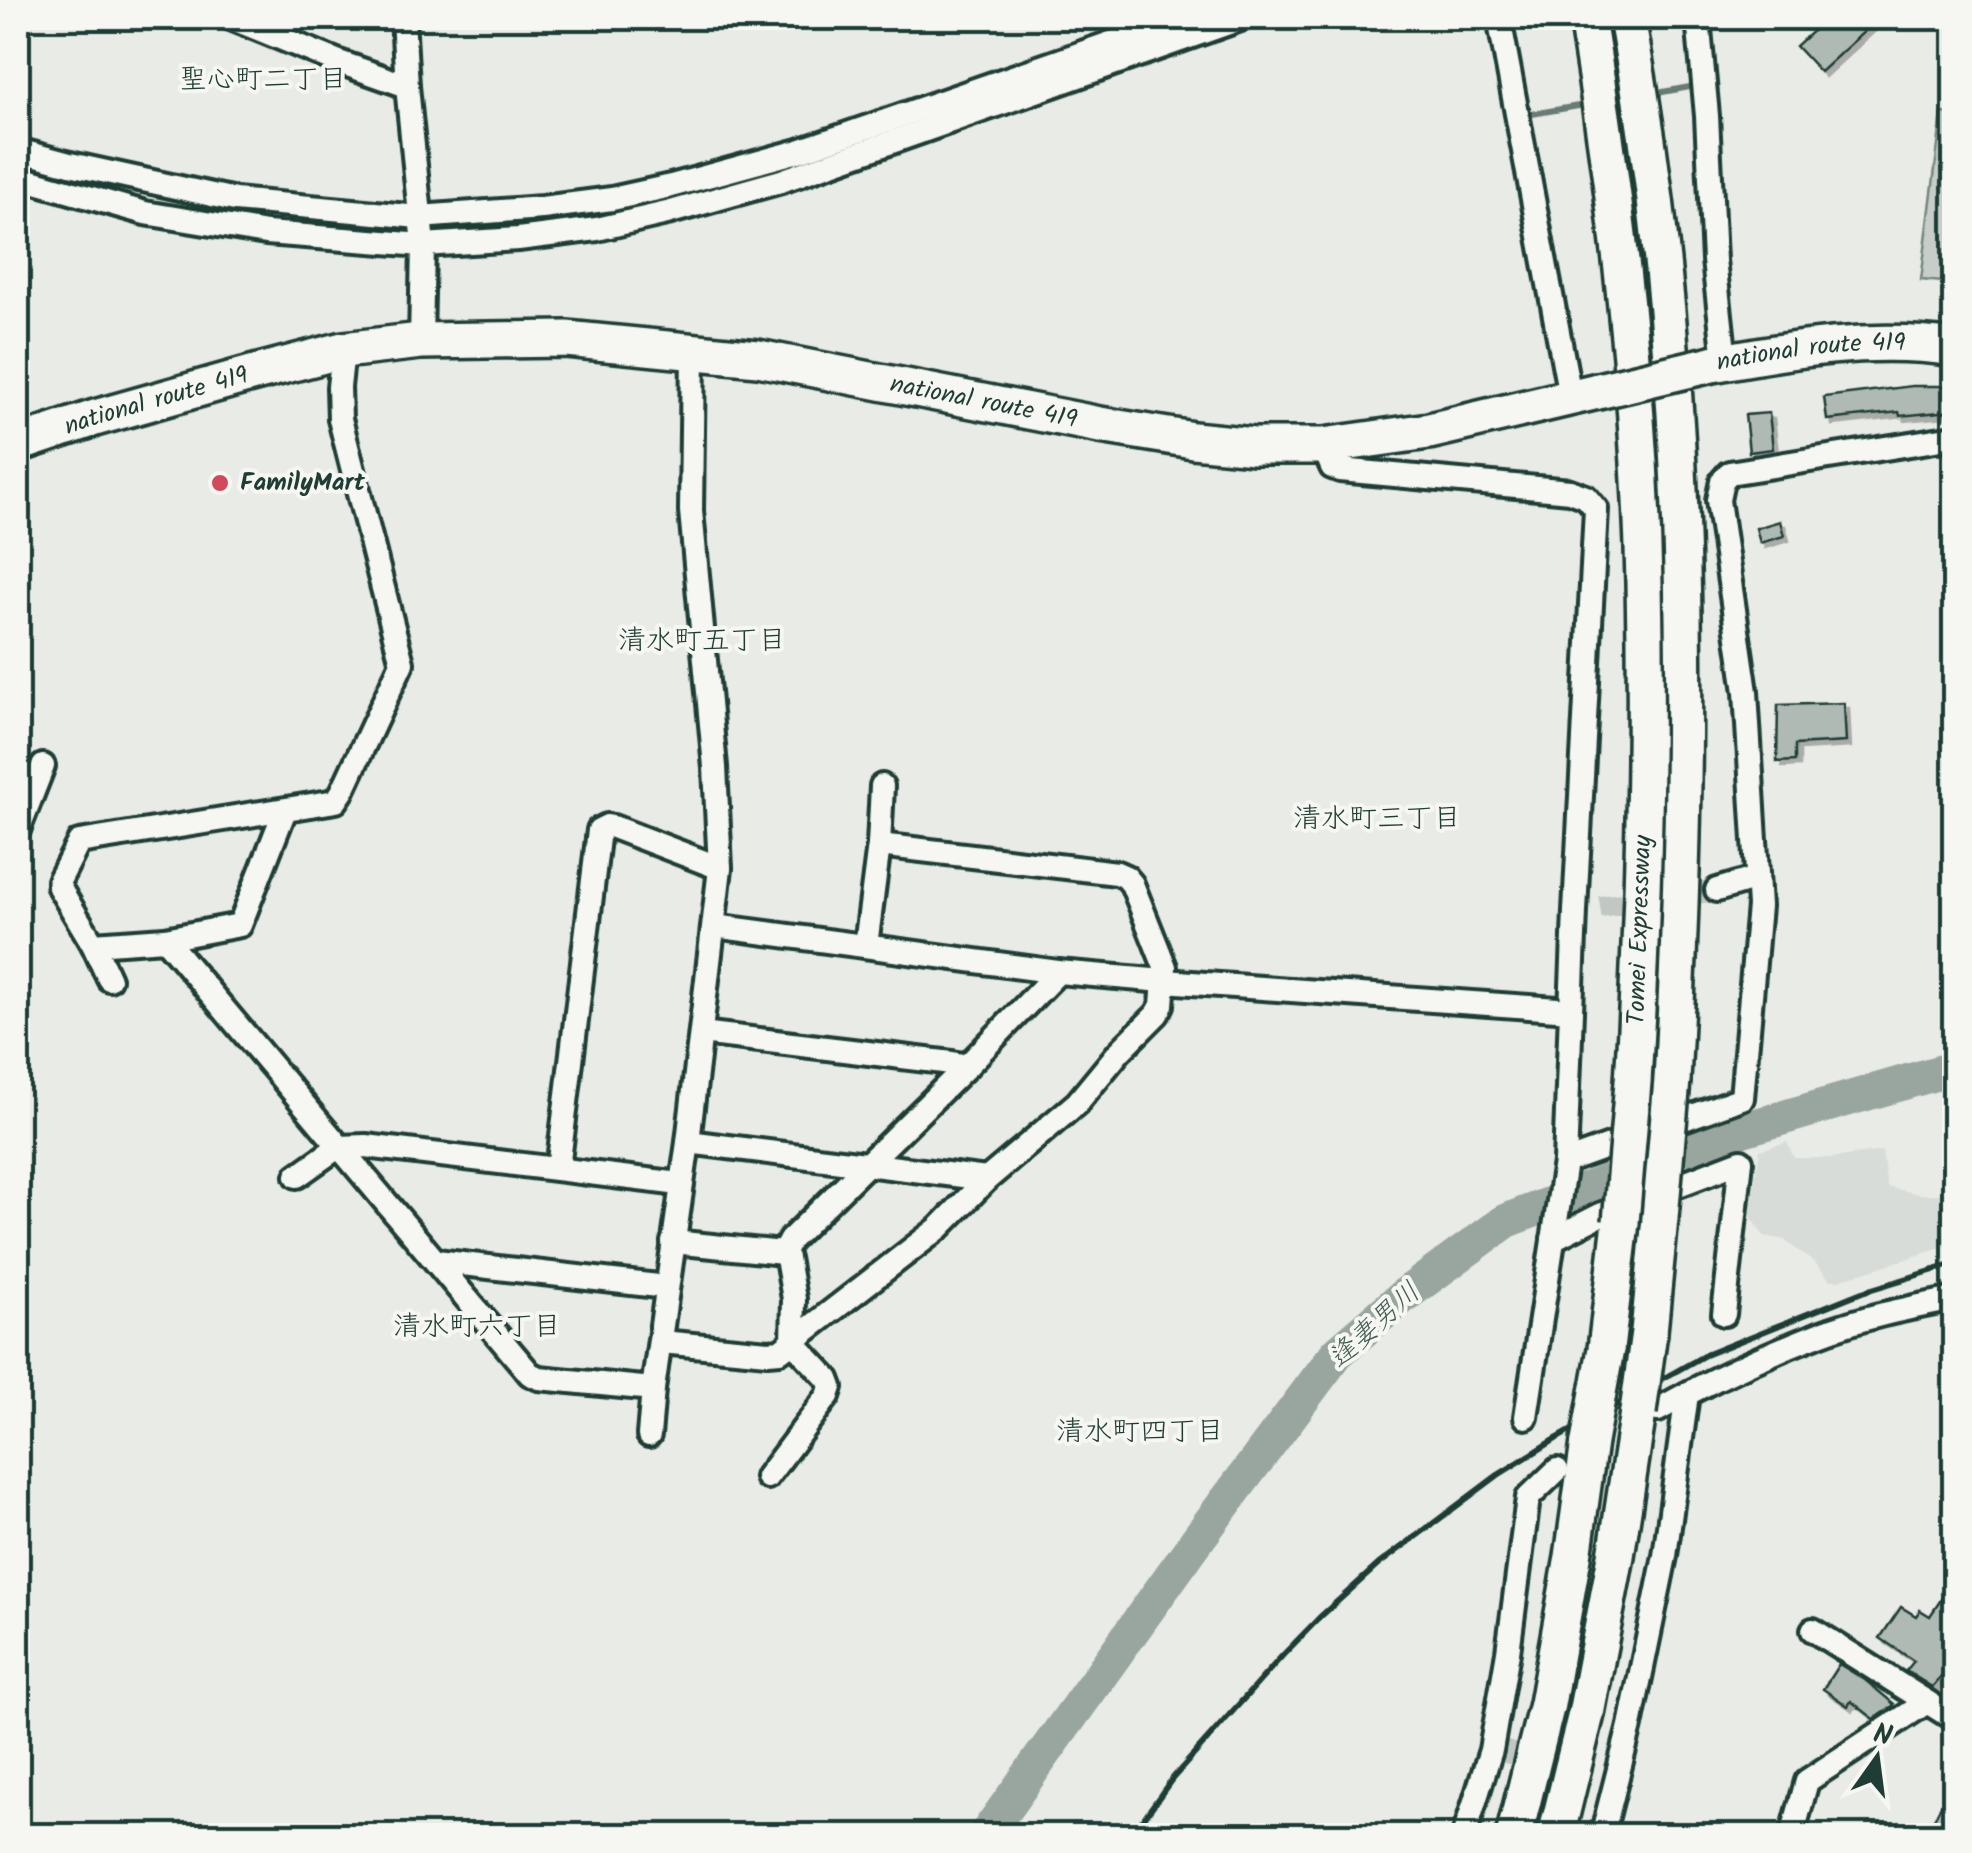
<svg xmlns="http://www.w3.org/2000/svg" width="1972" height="1853" font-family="Kalam,'Klee One',sans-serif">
  <defs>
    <filter id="shadow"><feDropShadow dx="5" dy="5" stdDeviation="0" flood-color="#0004"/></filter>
  </defs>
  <rect width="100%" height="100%" fill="#e9ebe7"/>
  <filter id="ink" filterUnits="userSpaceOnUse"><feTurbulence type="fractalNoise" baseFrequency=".01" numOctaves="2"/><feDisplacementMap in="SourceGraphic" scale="20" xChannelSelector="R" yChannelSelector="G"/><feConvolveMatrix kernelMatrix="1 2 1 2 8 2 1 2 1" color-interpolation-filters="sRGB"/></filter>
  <g filter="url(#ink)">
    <!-- built -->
    <path fill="#d8dcd8" d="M1787 1142 1794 1158H1831L1882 1151 1887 1187 1920 1194H1940L1954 1217V1244L1839 1280H1830L1816 1264 1784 1240 1764 1236 1749 1215 1760 1150Z"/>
    <!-- green -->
    <path fill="#c7cec9" stroke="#73867e" stroke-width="2.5" d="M1942 113 1954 114V283L1921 280Z"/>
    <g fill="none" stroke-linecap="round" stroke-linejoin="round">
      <!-- stream -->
      <g stroke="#687c75" stroke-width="6">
        <path d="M1652 94 1695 86"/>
        <path d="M1532 114 1590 104"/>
      </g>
      <!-- river -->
      <path stroke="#99a6a0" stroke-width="35" d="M985 1836 1200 1536 1337 1353 1402 1297 1506 1221 1734 1132 1954 1068"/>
    </g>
    <!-- building -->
    <g fill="#b0bab5" stroke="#1f3d34" stroke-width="2.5" filter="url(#shadow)">
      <path d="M1827 18H1879L1820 72 1796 46Z"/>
      <path d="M1912 386H1949L1950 411 1900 416 1899 412 1827 420 1824 397Z"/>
      <path d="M1769 413 1773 449 1749 452 1745 415Z"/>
      <path d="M1780 521 1784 536 1760 543 1756 528Z"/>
      <path d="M1844 703 1846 742 1795 745V761L1777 762 1778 705Z"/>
      <path d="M1954 1580V1662L1932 1687 1906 1671 1914 1661 1880 1638 1901 1607 1916 1616 1920 1610 1930 1616Z"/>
      <path d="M1839 1664 1865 1680 1894 1704 1891 1708 1874 1719 1851 1701 1848 1706 1823 1689Z"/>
      <path d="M1954 1781V1836H1925Z"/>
    </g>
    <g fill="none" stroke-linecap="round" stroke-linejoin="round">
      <!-- minor-tunnel -->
      <g stroke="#c1c8c3" stroke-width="22" stroke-dasharray="22 11" stroke-linecap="butt">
        <path d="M1600 907 1717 890"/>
        <path d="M1501 1751 1597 1773"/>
      </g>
      <defs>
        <g id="minor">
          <path d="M231 18 339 62 407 86"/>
          <path d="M403 18 407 86 423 245 421 341"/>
          <path d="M1499 18 1570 396"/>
          <path d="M1698 18 1707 116 1714 260 1725 361"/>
          <path d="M18 150 70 164 235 200 419 217 542 208 612 199 671 186 799 151 1183 18"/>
          <path d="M18 177 145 213 266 233 423 245 518 239 597 229 667 213 781 181 1243 18"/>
          <path d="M1323 446 1332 467 1340 470 1570 491 1586 497 1596 509 1575 911 1565 1162 1526 1417"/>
          <path d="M285 810 240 925 165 939 93 944 59 887V881L79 842 336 801 342 792 402 663 340 419 339 387 343 350"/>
          <path d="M18 830 43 766"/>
          <path d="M1717 890 1757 878"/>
          <path d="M714 926 1058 972 1164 981 1571 1010"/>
          <path d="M165 939 530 1374 539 1378 653 1389 688 1142 720 868 715 767 691 511 693 351"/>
          <path d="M93 944 109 979"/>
          <path d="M866 945 879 845 882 786"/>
          <path d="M701 1033 952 1063 967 1066"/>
          <path d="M688 1142 987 1179"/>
          <path d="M1565 1162 1742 1098 1759 906 1746 692 1718 500 1722 481 1729 473 1954 437"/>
          <path d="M558 1169 599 830 607 826 613 827 720 868"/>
          <path d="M297 1176 338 1147 366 1146 680 1184"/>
          <path d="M1553 1239 1600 1215 1741 1161 1724 1314"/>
          <path d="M673 1242 783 1253"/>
          <path d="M436 1261 667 1287"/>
          <path d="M661 1342 768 1352 780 1351 939 1228 987 1179 1077 1103 1119 1052 1157 1014 1162 1005 1165 967 1132 884 1126 877 1117 873 879 845"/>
          <path d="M1658 1410C1708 1381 1765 1355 1819 1334 1862 1317 1909 1308 1954 1299"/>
          <path d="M649 1435 653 1389"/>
          <path d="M767 1477 828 1396 831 1387 828 1379 793 1342 794 1299 787 1258 783 1253 790 1240 967 1066 1058 972"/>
          <path d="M1813 1630 1954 1719"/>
          <path d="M1464 1836 1491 1750 1508 1652 1528 1498 1557 1470"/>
          <path d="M1602 1836 1630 1726 1665 1556 1687 1394"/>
          <path d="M1792 1836 1807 1781 1927 1702"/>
        </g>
        <g id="highway">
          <path d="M1587 18C1617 205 1640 393 1644 583 1648 749 1643 916 1633 1082"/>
          <path d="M1627 18C1692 367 1692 727 1672 1080"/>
          <path id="s1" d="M1712 364C1792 349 1873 336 1954 348"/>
          <path id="s2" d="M18 444 95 418 251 374 343 350 421 341 566 339 758 358 1100 425 1193 440 1254 446H1323L1429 431 1598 391"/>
          <path d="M1649 1332 1660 1218"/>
          <path d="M1606 1349 1621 1222"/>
          <path d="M1514 1836 1547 1704 1573 1557 1589 1442"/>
          <path d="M1556 1836 1586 1714 1616 1556 1638 1412"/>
        </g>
      </defs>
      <!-- minor casing -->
      <use href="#minor" stroke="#1f3d34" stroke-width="30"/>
      <!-- highway casing -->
      <use href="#highway" stroke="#1f3d34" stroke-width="42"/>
      <!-- minor -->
      <use href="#minor" stroke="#f6f6f2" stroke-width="22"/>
      <!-- highway -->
      <use href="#highway" stroke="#f6f6f2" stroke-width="35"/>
      <!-- rail -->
      <path stroke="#1f3d34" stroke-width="6" d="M1131 1836 1172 1779 1283 1655 1320 1617 1379 1564 1498 1475 1556 1439 1705 1355 1862 1292 1954 1264"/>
      <defs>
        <g id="highway-bridge">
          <path d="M1598 391 1712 364"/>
          <path d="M1660 1218 1672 1080"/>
          <path d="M1621 1222 1633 1082"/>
          <path d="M1638 1412 1649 1332"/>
          <path d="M1589 1442 1606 1349"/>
        </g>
      </defs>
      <!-- highway-bridge casing -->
      <use href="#highway-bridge" stroke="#1f3d34" stroke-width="42" stroke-linecap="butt"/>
      <!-- highway-bridge -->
      <use href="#highway-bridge" stroke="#f6f6f2" stroke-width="35"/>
    </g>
  </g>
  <!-- markers -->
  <circle fill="#d1495b" stroke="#f6f6f2" stroke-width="4" cx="220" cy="483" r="10"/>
  <g text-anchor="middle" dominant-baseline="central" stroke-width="8" stroke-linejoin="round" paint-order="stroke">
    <!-- street labels -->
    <g font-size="25" fill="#1f3d34" stroke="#f6f6f2">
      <text stroke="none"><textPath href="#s1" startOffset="100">national route 419</textPath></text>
      <text stroke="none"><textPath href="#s2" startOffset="145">national route 419</textPath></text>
      <text stroke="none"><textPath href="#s2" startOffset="985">national route 419</textPath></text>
      <text transform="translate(1640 930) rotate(-88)">Tomei Expressway</text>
    </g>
    <!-- poi labels -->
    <g font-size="25" font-weight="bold" fill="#1f3d34" stroke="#f6f6f2" text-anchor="start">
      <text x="240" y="483">FamilyMart</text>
    </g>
    <!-- neighbourhood labels -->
    <g font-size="28" fill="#1f3d34" stroke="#f6f6f2">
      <text x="263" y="80">聖心町二丁目</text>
      <text x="702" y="641">清水町五丁目</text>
      <text x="1377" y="819">清水町三丁目</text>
      <text x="477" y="1327">清水町六丁目</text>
      <text x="1140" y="1432">清水町四丁目</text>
    </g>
    <!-- water labels -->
    <g font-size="28" font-style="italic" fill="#445c54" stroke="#f6f6f2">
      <text transform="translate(1375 1326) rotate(-42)">逢妻男川</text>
    </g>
  </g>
  <!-- margin -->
  <rect width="1972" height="1853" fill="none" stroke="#f6f6f2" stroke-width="60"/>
  <rect x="30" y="30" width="1912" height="1793" fill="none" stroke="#1f3d34" stroke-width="4" filter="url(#ink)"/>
  <!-- north arrow -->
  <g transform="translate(1877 1758) rotate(14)" stroke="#f6f6f2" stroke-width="8" paint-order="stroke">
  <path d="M0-8L18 38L0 25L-18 38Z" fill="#1f3d34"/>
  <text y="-15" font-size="28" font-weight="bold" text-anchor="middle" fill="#1f3d34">N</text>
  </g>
</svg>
